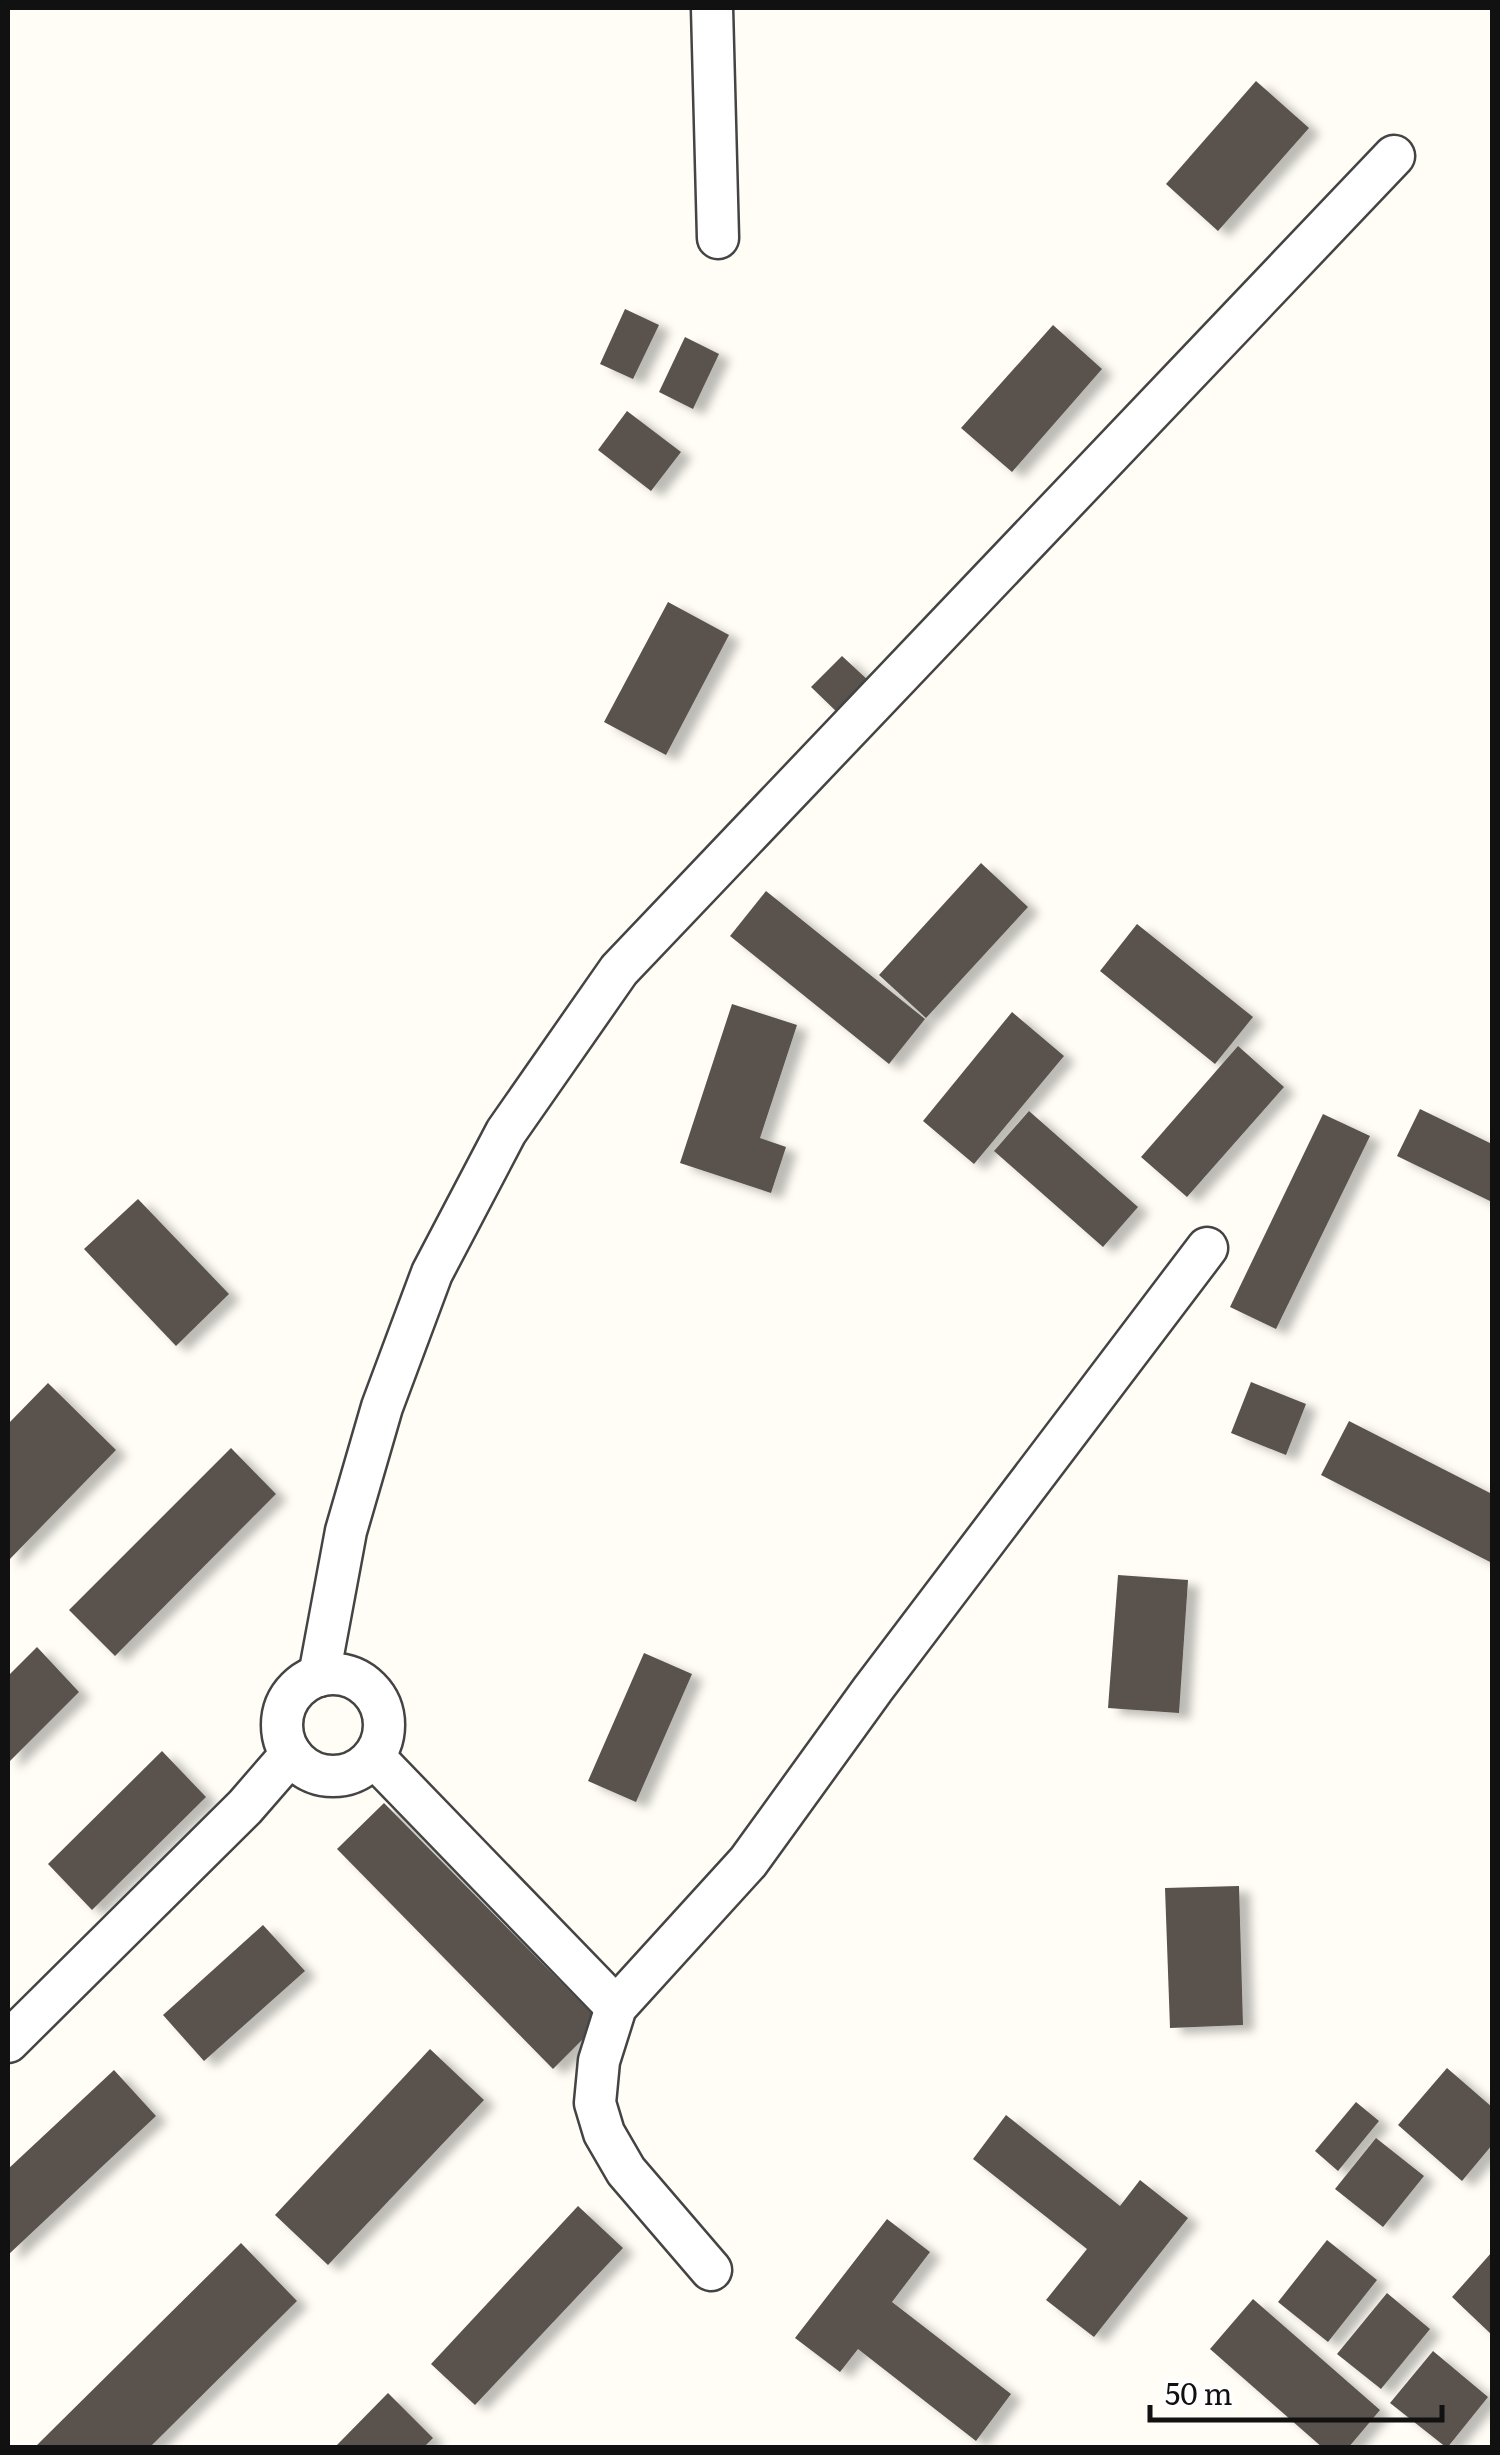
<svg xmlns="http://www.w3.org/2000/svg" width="1500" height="2455" font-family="Literata,serif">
  <defs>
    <filter id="shadow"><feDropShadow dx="11" dy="6" stdDeviation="5" flood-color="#0004"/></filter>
  </defs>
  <rect width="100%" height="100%" fill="#fffdf5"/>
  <!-- building -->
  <g fill="#5a524d" filter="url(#shadow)">
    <path d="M1256 81 1309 128 1218 231 1166 184Z"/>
    <path d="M625 309 659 325 633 379 600 364Z"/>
    <path d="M1053 325 1102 369 1012 472 961 428Z"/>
    <path d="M685 337 719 354 693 409 659 392Z"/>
    <path d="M627 411 681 452 651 491 598 450Z"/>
    <path d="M668 602 729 635 666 755 604 722Z"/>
    <path d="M842 656 870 682 840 715 811 687Z"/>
    <path d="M981 863 1028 907 926 1018 879 975Z"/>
    <path d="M766 891 925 1019 889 1064 730 936Z"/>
    <path d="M1137 924 1253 1017 1215 1064 1100 971Z"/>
    <path d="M732 1004 797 1025 760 1138 786 1147 771 1193 680 1163Z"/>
    <path d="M1012 1012 1064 1056 974 1164 923 1121Z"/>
    <path d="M1238 1046 1284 1087 1187 1197 1141 1157Z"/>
    <path d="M1420 1109 1492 1144V1202L1397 1156Z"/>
    <path d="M1029 1111 1138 1207 1103 1247 994 1151Z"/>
    <path d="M1323 1114 1370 1136 1276 1329 1230 1307Z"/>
    <path d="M138 1199 229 1294 176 1346 84 1249Z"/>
    <path d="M1251 1382 1306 1404 1286 1455 1231 1433Z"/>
    <path d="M48 1383 116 1450 8 1561V1424Z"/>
    <path d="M1349 1421 1492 1494V1563L1321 1475Z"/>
    <path d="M231 1448 276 1494 115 1656 69 1610Z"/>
    <path d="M1118 1575 1188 1580 1179 1713 1108 1708Z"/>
    <path d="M37 1647 79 1692 8 1763V1676Z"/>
    <path d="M644 1653 692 1674 636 1802 588 1781Z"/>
    <path d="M162 1751 206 1797 92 1910 48 1864Z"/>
    <path d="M384 1803 600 2022 553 2069 337 1849Z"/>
    <path d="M1239 1886 1243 2025 1170 2028 1165 1888Z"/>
    <path d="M263 1925 305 1971 204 2061 163 2015Z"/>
    <path d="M430 2049 484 2100 328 2265 275 2215Z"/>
    <path d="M1447 2068 1492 2107V2145L1462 2181 1398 2125Z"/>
    <path d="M114 2070 156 2116 8 2255V2169Z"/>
    <path d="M1356 2102 1379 2121 1338 2171 1315 2151Z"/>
    <path d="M1006 2115 1120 2206 1140 2180 1188 2218 1094 2337 1046 2300 1087 2249 973 2159Z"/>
    <path d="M1376 2138 1424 2176 1383 2227 1335 2189Z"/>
    <path d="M578 2206 623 2248 475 2405 431 2364Z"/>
    <path d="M887 2219 930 2252 892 2302 1011 2394 976 2441 858 2349 840 2372 795 2338Z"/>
    <path d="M1327 2240 1377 2280 1328 2342 1278 2302Z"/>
    <path d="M241 2243 297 2301 149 2448H34Z"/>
    <path d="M1492 2252V2335L1452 2297Z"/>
    <path d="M1387 2293 1430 2329 1381 2389 1337 2354Z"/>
    <path d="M1253 2299 1380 2410 1348 2448H1323L1210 2349Z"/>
    <path d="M1433 2351 1488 2397 1447 2448 1390 2403Z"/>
    <path d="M388 2393 433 2438 423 2448H334Z"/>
  </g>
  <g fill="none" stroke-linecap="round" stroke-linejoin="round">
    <defs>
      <g id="minor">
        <path d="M712 8 718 238"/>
        <circle cx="333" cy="1725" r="51"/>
        <path d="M319 1676 346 1531 382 1407 432 1273 506 1132 619 970 1394 156"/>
        <path d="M374 1757 616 2007"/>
        <path d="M8 2042 245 1807 291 1754"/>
        <path d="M711 2270 626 2171 604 2133 595 2103 599 2061 616 2007 748 1862 873 1689 1207 1248"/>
      </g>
    </defs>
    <!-- minor casing -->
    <use href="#minor" stroke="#444" stroke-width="45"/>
    <!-- minor -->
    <use href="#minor" stroke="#fff" stroke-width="40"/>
  </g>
  <!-- border -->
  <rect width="1500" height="2455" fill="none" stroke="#111111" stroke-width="20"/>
  <!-- scale -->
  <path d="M1150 2405v15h292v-15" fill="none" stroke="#111111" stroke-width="5"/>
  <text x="1165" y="2405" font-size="30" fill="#111111" stroke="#ffffff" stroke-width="8" paint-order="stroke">50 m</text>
</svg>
